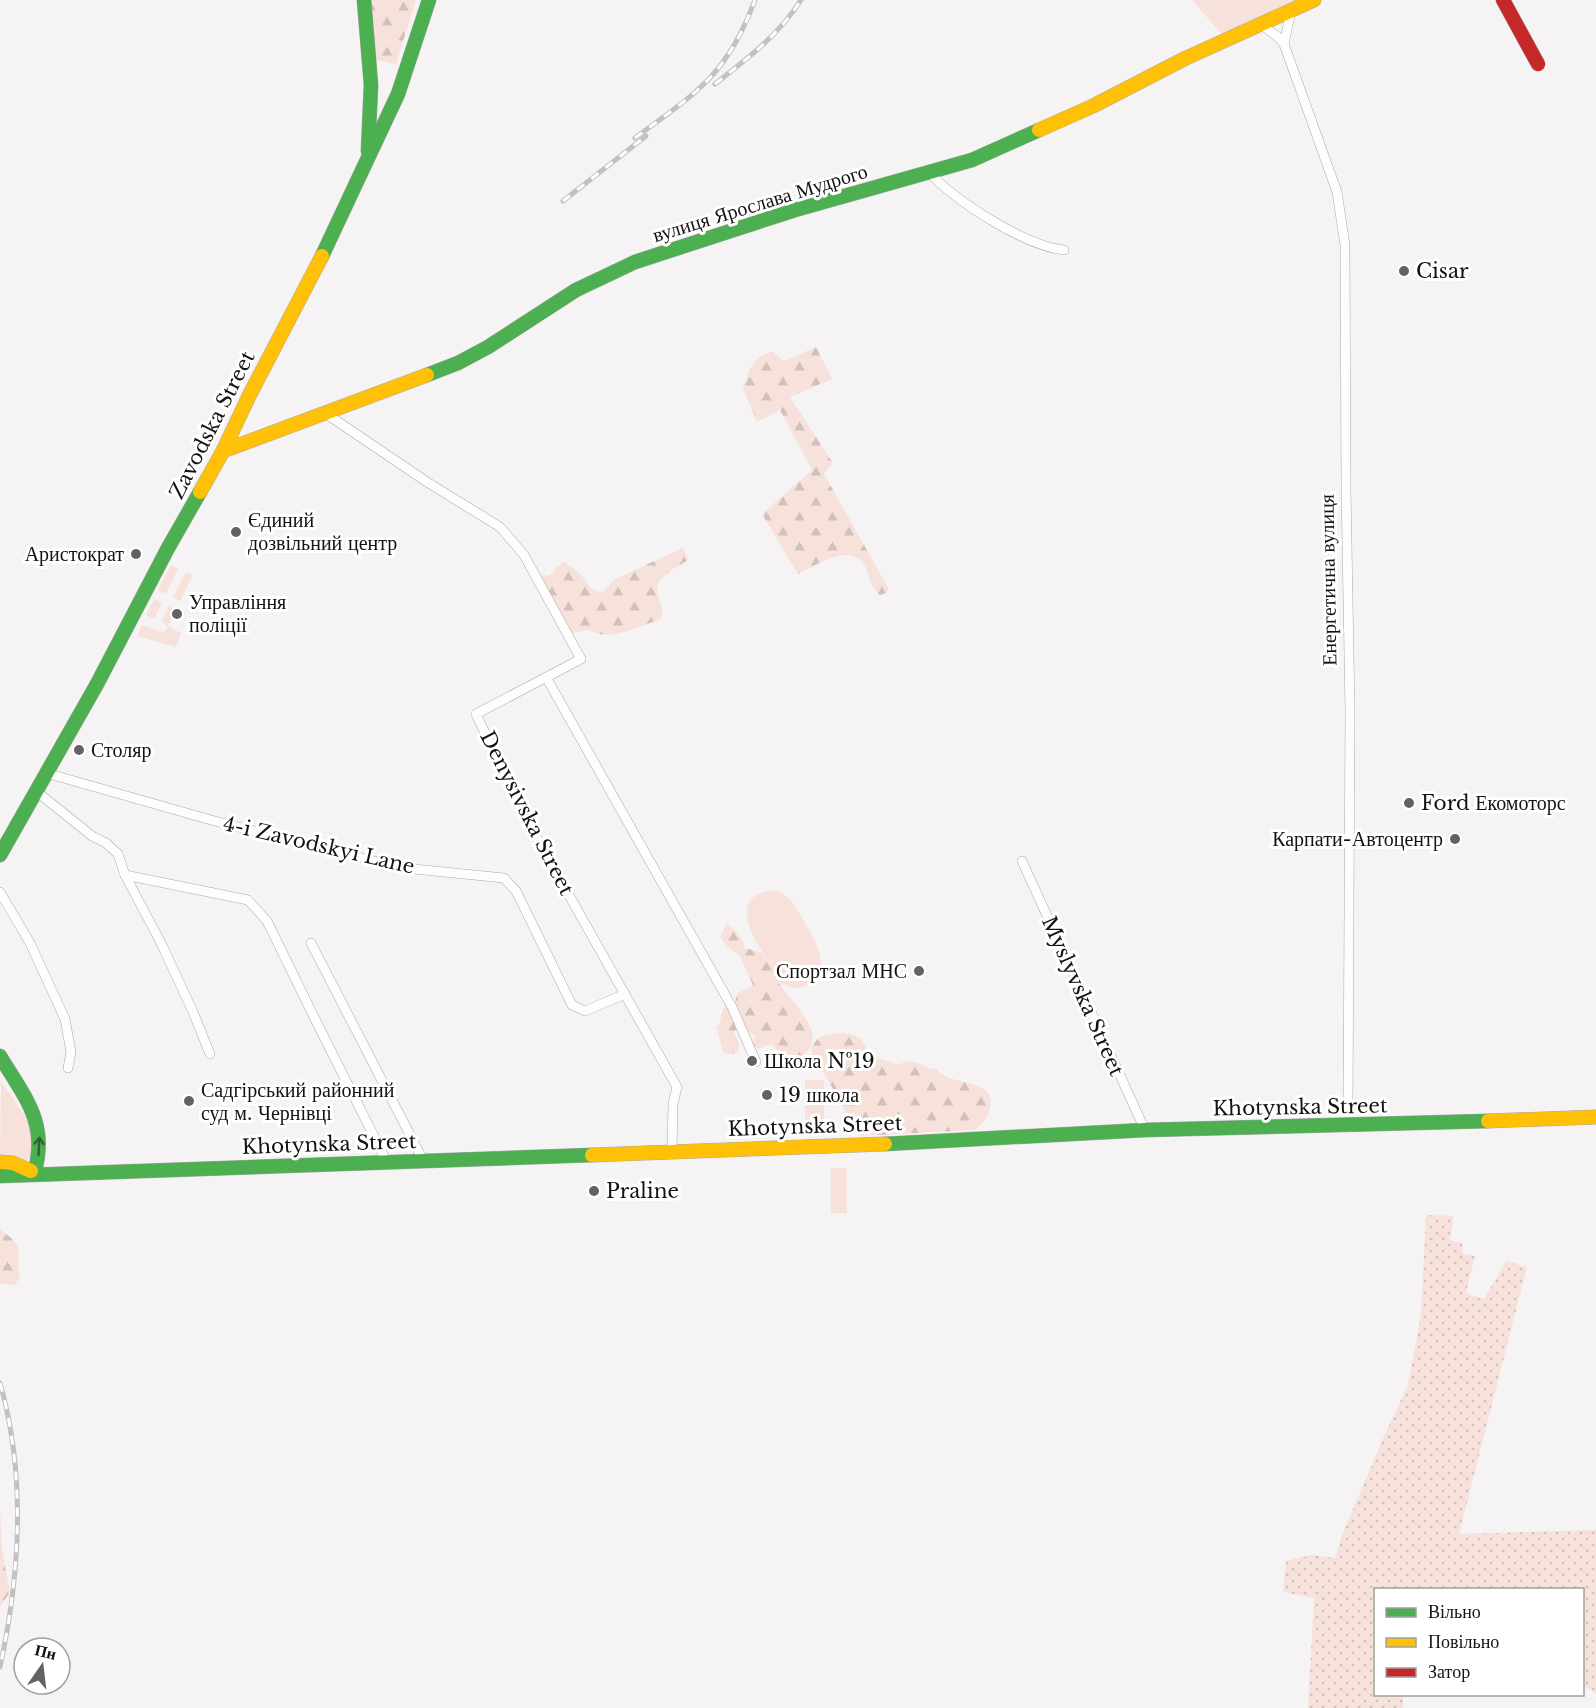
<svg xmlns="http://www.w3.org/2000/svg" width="1596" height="1708" font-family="'Libre Baskerville',serif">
  <defs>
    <pattern id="forest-firs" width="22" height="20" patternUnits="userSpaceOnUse" patternTransform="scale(1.5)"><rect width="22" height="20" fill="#f6e2db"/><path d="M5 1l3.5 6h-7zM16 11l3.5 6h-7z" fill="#d2c1bb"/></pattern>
    <pattern id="garden-dots" width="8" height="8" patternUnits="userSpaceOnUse" patternTransform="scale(1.5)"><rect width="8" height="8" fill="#f6e2db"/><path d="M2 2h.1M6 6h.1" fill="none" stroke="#d2c1bb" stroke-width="1.8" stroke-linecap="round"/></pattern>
  </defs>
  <rect width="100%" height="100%" fill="#f6f3f5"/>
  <!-- green -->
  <g fill="#f6e2db">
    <path d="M1192 0H1304L1224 37Z"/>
    <path d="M171 565 178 569 166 594 158 590Z"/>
    <path d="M186 572 193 575 180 601 173 597Z"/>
    <path d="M154 599 162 603 154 619 146 615Z"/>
    <path d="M169 606 176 609 168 626 161 622Z"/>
    <path d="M142 625 164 633 168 626 181 633 176 647 137 636Z"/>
    <path d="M772 890C782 892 787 896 794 904 805 925 840 969 807 985 799 990 788 988 781 983 773 976 768 964 764 955 751 933 729 896 772 890Z"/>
    <rect x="805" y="1080" width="19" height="40"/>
    <path d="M1 1081C15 1103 46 1135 28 1160L0 1159Z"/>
    <rect x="831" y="1168" width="16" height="45"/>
  </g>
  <!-- forest -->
  <g fill="url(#forest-firs)">
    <path d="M371 0H416L396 64 376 60Z"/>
    <path d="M816 347 832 379 790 397 833 463 824 474 889 589 886 593 880 595C872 590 870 579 867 570 854 539 819 564 798 574L762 514 812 470 780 410 757 422 743 389C750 368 750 360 772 351L784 361Z"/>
    <path d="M683 548 688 560C676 568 653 577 658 595 661 604 664 609 661 619 638 626 611 643 589 630L568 634 537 577 543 575 548 576 553 573 556 567 565 562C570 567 576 570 581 575 589 584 590 592 603 592L615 579Z"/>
    <path d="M727 923C735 930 743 937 745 948L763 953C764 959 766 960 769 965 774 973 778 982 784 990 803 1015 835 1042 789 1064L787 1055 777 1050 771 1044 758 1049 753 1045 755 1035 738 1028 734 1032 739 1044 738 1052 731 1054 724 1053 716 1027 720 1023 723 1008 735 1002 737 994 753 985 740 956 727 946 720 937Z"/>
    <path d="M844 1033C870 1037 859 1046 874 1056 880 1060 889 1060 897 1065 920 1055 918 1069 937 1069 948 1087 997 1077 990 1107 988 1119 983 1123 974 1130L859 1136 824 1073C812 1065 806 1051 817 1040 818 1038 823 1035 825 1035 831 1033 838 1034 844 1033Z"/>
    <path d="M0 1229C5 1235 11 1236 15 1242 22 1252 16 1262 20 1276L15 1285 0 1284Z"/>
    <path d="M0 1504 2 1550 10 1592 0 1607Z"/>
  </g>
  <!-- garden -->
  <path fill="url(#garden-dots)" d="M1426 1215 1454 1216 1450 1240 1462 1243 1463 1254 1475 1256 1466 1293 1484 1299 1506 1261 1527 1267 1459 1534 1596 1530V1695L1591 1689 1583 1687 1582 1590H1376V1694L1403 1695V1708H1308L1314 1598 1283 1592 1286 1561 1311 1555 1335 1558 1342 1535 1385 1434 1408 1385 1421 1315Z"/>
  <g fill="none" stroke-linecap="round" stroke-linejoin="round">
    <defs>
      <g id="street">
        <path d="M1260 24 1277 36 1284 44 1337 192 1345 245 1346 488 1350 710 1348 1111"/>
        <path d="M1284 44 1291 11"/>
        <path d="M929 172C955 201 1025 246 1064 250"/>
        <path d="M325 413 427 482 500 527 524 555 581 659 476 714 525 817 677 1087 673 1104 672 1151"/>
        <path d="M546 677 732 1007 756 1062"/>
        <path d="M46 773 211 820 370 860 404 868 504 878 516 891 572 1005 585 1011 625 994"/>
        <path d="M36 791 92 836 106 843 118 854 125 875 162 945 193 1012 210 1054"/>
        <path d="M1022 861 1145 1130"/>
        <path d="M125 875 248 900 267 921 316 1021 387 1162"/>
        <path d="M0 892 30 943 65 1019 71 1052 68 1068"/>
        <path d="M311 943 423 1160"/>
      </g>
      <g id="fast">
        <path d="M364 0 371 85 368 151"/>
        <path d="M322 256 398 94 429 0"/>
        <path d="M427 375 458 363 488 347 576 290 635 262 795 210 972 160 1039 130"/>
        <path d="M0 855 97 684 168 548 200 492"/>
        <path d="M0 1056C25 1098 49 1123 34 1174"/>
        <path d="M885 1144 1145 1130 1488 1121"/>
        <path d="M0 1176 592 1155"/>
      </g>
      <g id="slow">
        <path d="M1039 130 1093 106 1184 59 1314 0"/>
        <path d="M223 451 427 375"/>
        <path d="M200 492 223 451 249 396 322 256"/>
        <path d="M1488 1121 1596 1117"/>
        <path d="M592 1155 885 1144"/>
        <path d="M0 1162 13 1163 31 1171"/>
      </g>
      <path id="jam" d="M1503 0 1538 64"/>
    </defs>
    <!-- street casing -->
    <use href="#street" stroke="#aba9aa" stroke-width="10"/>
    <!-- fast casing -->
    <use href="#fast" stroke="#aba9aa" stroke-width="15"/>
    <!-- slow casing -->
    <use href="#slow" stroke="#aba9aa" stroke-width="15"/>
    <!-- jam casing -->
    <use href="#jam" stroke="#aba9aa" stroke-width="15"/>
    <!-- street -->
    <use href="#street" stroke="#fefdfe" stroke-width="9"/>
    <!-- fast -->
    <use href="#fast" stroke="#4caf50" stroke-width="14"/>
    <!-- slow -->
    <use href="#slow" stroke="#ffc107" stroke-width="14"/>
    <!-- jam -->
    <use href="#jam" stroke="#c62828" stroke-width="14"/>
    <defs>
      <g id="rail">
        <path d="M715 84C747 59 779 35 801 0"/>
        <path d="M635 138C665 115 701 93 723 62 737 43 747 22 755 0"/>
        <path d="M563 201 646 136"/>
        <path d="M0 1383C26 1474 20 1575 0 1667"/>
      </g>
    </defs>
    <!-- rail casing -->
    <use href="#rail" stroke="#c2c1c2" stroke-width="5"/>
    <!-- rail -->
    <use href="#rail" stroke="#fff" stroke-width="3" stroke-dasharray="9" stroke-linecap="butt"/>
  </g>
  <!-- one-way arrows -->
  <defs><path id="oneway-shaft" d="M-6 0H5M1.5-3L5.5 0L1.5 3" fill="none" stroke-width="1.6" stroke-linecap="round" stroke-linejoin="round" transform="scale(1.5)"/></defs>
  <use stroke="#306032" href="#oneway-shaft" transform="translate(39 1146) rotate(-87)"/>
  <!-- markers -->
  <g fill="#636162" stroke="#fff" stroke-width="2">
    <circle cx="1404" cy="271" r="6"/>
    <circle cx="236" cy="532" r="6"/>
    <circle cx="136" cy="554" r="6"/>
    <circle cx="177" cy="614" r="6"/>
    <circle cx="79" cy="750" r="6"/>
    <circle cx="1409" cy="803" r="6"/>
    <circle cx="1455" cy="839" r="6"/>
    <circle cx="919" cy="971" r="6"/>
    <circle cx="752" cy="1061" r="6"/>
    <circle cx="767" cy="1095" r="6"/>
    <circle cx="189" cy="1101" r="6"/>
    <circle cx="594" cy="1191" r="6"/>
  </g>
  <g text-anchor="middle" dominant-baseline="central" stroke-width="6" stroke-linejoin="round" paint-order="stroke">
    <!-- street labels -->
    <g font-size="20" fill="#141213" stroke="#fff">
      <text transform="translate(760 203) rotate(-17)">вулиця Ярослава Мудрого</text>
      <text transform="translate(212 425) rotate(-63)">Zavodska Street</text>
      <text transform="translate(1328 580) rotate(-91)">Енергетична вулиця</text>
      <text transform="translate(527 813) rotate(63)">Denysivska Street</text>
      <text transform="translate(319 845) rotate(13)">4-i Zavodskyi Lane</text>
      <text transform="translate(1083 996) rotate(66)">Myslyvska Street</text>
      <text transform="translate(1300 1107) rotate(-1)">Khotynska Street</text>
      <text transform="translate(815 1126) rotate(-2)">Khotynska Street</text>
      <text transform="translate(329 1144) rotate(-2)">Khotynska Street</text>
    </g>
    <!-- poi labels -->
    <g font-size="20" fill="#141213" stroke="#fff" text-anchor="start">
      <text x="1416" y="271">Cisar</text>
      <text x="248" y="520">Єдиний<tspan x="248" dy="23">дозвільний центр</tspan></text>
      <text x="124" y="554" text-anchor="end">Аристократ</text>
      <text x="189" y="602">Управління<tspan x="189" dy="23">поліції</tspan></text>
      <text x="91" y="750">Столяр</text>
      <text x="1421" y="803">Ford Екомоторс</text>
      <text x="1443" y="839" text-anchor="end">Карпати-Автоцентр</text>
      <text x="907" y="971" text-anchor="end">Спортзал МНС</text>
      <text x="764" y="1061">Школа №19</text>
      <text x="201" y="1090">Садгірський районний<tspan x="201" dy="23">суд м. Чернівці</tspan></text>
      <text x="779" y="1095">19 школа</text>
      <text x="606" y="1191">Praline</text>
    </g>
  </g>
  <!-- legend -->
  <rect x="1374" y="1588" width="210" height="108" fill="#ffffff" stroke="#a1a0a1" stroke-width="1.5"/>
  <rect x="1386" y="1608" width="30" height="9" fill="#4caf50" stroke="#a1a0a1" stroke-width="1.5"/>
  <text x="1428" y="1618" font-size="18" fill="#141213">Вільно</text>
  <rect x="1386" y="1638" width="30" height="9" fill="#ffc107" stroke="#a1a0a1" stroke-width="1.5"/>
  <text x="1428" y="1648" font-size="18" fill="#141213">Повільно</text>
  <rect x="1386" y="1668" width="30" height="9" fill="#c62828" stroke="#a1a0a1" stroke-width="1.5"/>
  <text x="1428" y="1678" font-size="18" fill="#141213">Затор</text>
  <!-- north arrow -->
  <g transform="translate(42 1666) rotate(14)"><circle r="28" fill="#ffffff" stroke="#a1a0a1" stroke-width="1.5"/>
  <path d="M0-4.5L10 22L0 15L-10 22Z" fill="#636162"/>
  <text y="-9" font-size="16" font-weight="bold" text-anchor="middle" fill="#141213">Пн</text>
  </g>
</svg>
